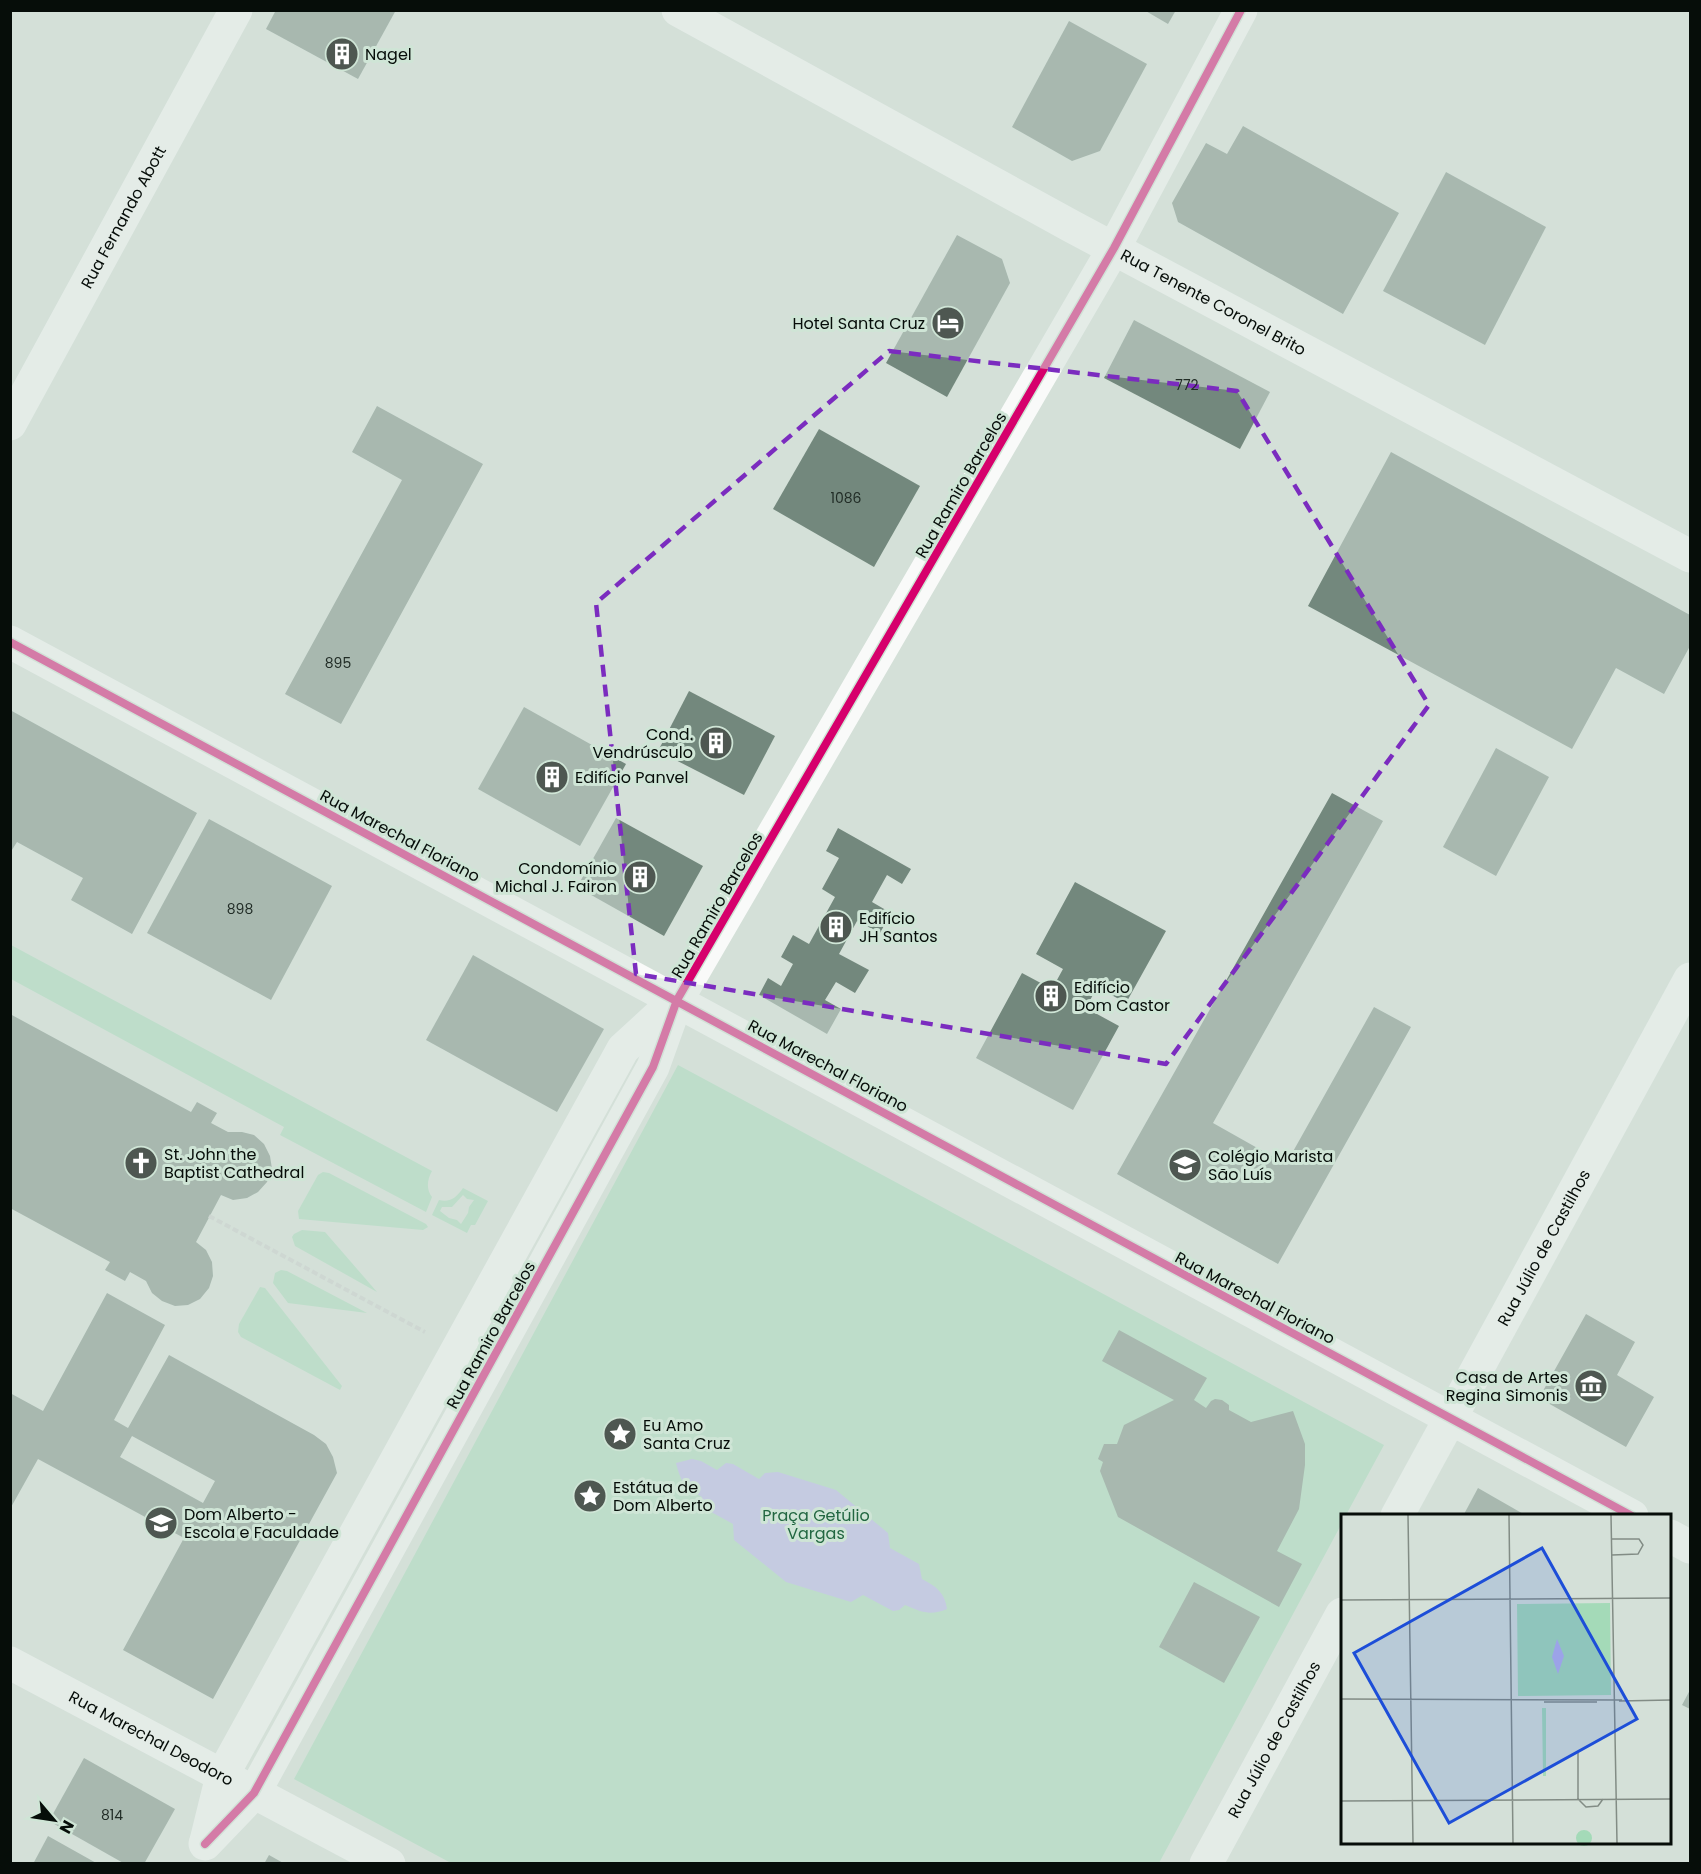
<svg xmlns="http://www.w3.org/2000/svg" width="1701" height="1874" font-family="Poppins,sans-serif">
  <rect width="100%" height="100%" fill="#d4e0d8"/>
  <!-- green -->
  <g fill="#a4dab8" fill-rule="evenodd">
    <path d="M11 945 432 1171C427 1180 426 1189 432 1197L426 1212 280 1135 284 1127 11 979Z"/>
    <path d="M678 1065 1384 1445 1346 1515 1342 1516V1523L1159 1863H451L294 1779Z"/>
    <path d="M323 1172 329 1173 426 1224 428 1227 423 1230 299 1219 298 1211 318 1175Z"/>
    <path d="M463 1188 488 1201 475 1225H471L467 1233 432 1215 439 1200C450 1203 457 1197 463 1188ZM463 1195 467 1199 474 1200 469 1207 468 1213 461 1224 457 1220 449 1218 440 1211 442 1207H452Z"/>
    <path d="M302 1230 325 1232 377 1292 295 1246 292 1237 294 1234Z"/>
    <path d="M281 1270 287 1271 367 1313 288 1303 273 1283 275 1273Z"/>
    <path d="M260 1287 265 1288 342 1386 340 1390 241 1337 238 1332 239 1324Z"/>
  </g>
  <!-- water -->
  <path fill="#b3b2ec" d="M692 1459 701 1461 717 1470 726 1463 733 1464 759 1479 765 1473 778 1472 836 1490 888 1533 890 1548 919 1564 922 1579C936 1586 945 1593 947 1609 930 1616 921 1612 905 1605L899 1610 893 1611 863 1595 851 1602 786 1582 734 1540 733 1524 704 1508 702 1506V1497C685 1487 681 1483 676 1463Z"/>
  <!-- building -->
  <g fill="#73887d" fill-rule="evenodd">
    <path d="M276 10H396L358 79 266 29Z"/>
    <path d="M1144 10H1176L1168 24Z"/>
    <path d="M1069 21 1147 64 1100 151 1072 161 1012 127Z"/>
    <path d="M1243 126 1399 213 1343 314 1178 222 1172 203 1206 143 1227 154Z"/>
    <path d="M1446 172 1546 227 1485 345 1383 291Z"/>
    <path d="M957 235 1002 259 1010 283 947 397 886 363Z"/>
    <path d="M1134 320 1270 392 1240 449 1104 378Z"/>
    <path d="M377 406 483 464 341 724 285 694 402 480 352 452Z"/>
    <path d="M819 429 920 486 874 567 773 509Z"/>
    <path d="M1391 452 1690 615V646L1664 694 1616 668 1572 749 1308 606Z"/>
    <path d="M689 691 775 736 744 795 658 751Z"/>
    <path d="M524 707 626 764 580 846 478 789Z"/>
    <path d="M10 710 197 813 132 934 71 900 83 878 17 842 10 853Z"/>
    <path d="M1496 748 1549 777 1496 876 1443 847Z"/>
    <path d="M1332 793 1383 821 1213 1123 1286 1164 1374 1007 1411 1027 1278 1264 1117 1174Z"/>
    <path d="M616 818 703 866 664 936 577 887Z"/>
    <path d="M209 819 332 886 271 1000 147 933Z"/>
    <path d="M838 828 911 869 902 884 887 875 872 902 891 913 880 933 857 921 839 954 869 970 855 993 836 982 825 1000 841 1009 827 1034 759 995 768 978 781 986 793 964 781 957 793 935 809 944 835 897 822 889 839 858 826 851Z"/>
    <path d="M1075 882 1166 931 1126 1003 1097 987 1086 1008 1119 1026 1073 1110 976 1058 1022 973 1052 989 1063 969 1036 954Z"/>
    <path d="M473 955 604 1029 557 1112 426 1040Z"/>
    <path d="M10 1014 191 1112 197 1102 217 1113 211 1123 228 1132H242L254 1135 264 1144 270 1156 272 1169 267 1182 258 1192 247 1198 233 1200 221 1195 196 1242 206 1250 212 1262 213 1276 209 1288 200 1299 188 1305 175 1306 162 1301 152 1293 146 1281 130 1272 125 1281 105 1270 110 1262 10 1208Z"/>
    <path d="M107 1293 165 1325 114 1420 128 1428 169 1355 314 1435 326 1444 333 1457 337 1473 213 1699 123 1650 184 1538 38 1459 10 1509V1393L43 1411ZM132 1436 215 1481 203 1503 120 1457Z"/>
    <path d="M1586 1314 1635 1342 1617 1375 1654 1397 1626 1447 1539 1398Z"/>
    <path d="M1119 1330 1207 1378 1194 1400 1206 1408 1211 1401 1215 1399 1222 1400 1229 1405V1410L1251 1422 1293 1411 1305 1444V1465L1299 1509 1277 1551 1302 1564 1279 1607 1118 1517 1100 1471 1103 1462 1098 1459 1104 1444H1117L1124 1425 1174 1400 1102 1361Z"/>
    <path d="M1478 1488 1527 1516H1463Z"/>
    <path d="M1194 1582 1260 1617 1224 1683 1159 1647Z"/>
    <path d="M1690 1690V1709L1682 1705Z"/>
    <path d="M84 1758 175 1809 144 1864H125L49 1821Z"/>
    <path d="M48 1836 98 1864H33Z"/>
    <path d="M269 1855 285 1864H264Z"/>
  </g>
  <g fill="none" stroke-linecap="round" stroke-linejoin="round">
    <!-- path -->
    <path stroke="#c8ccca" stroke-width="4" stroke-dasharray="6 3" stroke-linecap="butt" d="M209 1216 425 1332"/>
    <!-- minor -->
    <g stroke="#f9faf9" stroke-width="33">
      <path id="s1" d="M10 424 236 10"/>
      <path d="M206 1841 222 1776 623 1049 673 1003"/>
      <path d="M205 1844 254 1793 653 1067 677 1000 1114 248 1241 10"/>
    </g>
    <!-- tertiary -->
    <g stroke="#f9faf9" stroke-width="33">
      <path id="s2" d="M678 10 1071 226 1690 556"/>
      <path d="M10 642 1632 1516"/>
      <path id="s3" d="M1397 1516 1690 979"/>
      <path d="M1670 1536 1690 1547"/>
      <path id="s4" d="M10 1663 389 1864"/>
      <path id="s5" d="M1206 1864 1342 1614"/>
    </g>
    <defs>
      <g id="cycleway">
        <path d="M10 642 1632 1516"/>
        <path d="M205 1844 254 1793 653 1067 677 1000 1114 248 1241 10"/>
      </g>
    </defs>
    <!-- cycleway casing -->
    <use href="#cycleway" stroke="#cfe5d6" stroke-width="11"/>
    <!-- cycleway -->
    <use href="#cycleway" stroke="#d6006c" stroke-width="8"/>
  </g>
  <!-- marked area -->
  <path d="M0 0H1701V1874H0ZM889 351 1237 391 1429 705 1166 1064 636 974 596 603Z" fill="#d4e0d8" fill-opacity=".55" fill-rule="evenodd"/>
  <path fill="none" stroke="#7b2cbf" stroke-width="4.5" stroke-dasharray="12 8" stroke-linejoin="round" d="M889 351 1237 391 1429 705 1166 1064 636 974 596 603Z"/>
  <!-- icons -->
  <defs>
    <symbol id="building-disc" viewBox="-11 -11 22 22"><circle r="9.5" fill="#4e5751" stroke="#cfe5d6"/><path d="M-4-6H4V6H1V3H-1V6H-4ZM-2.5-4.3h1.7v1.8h-1.7ZM.8-4.3h1.7v1.8H.8ZM-2.5-1h1.7V.8h-1.7ZM.8-1h1.7V.8H.8Z" fill="#fff"/></symbol>
    <symbol id="hotel-disc" viewBox="-11 -11 22 22"><circle r="9.5" fill="#4e5751" stroke="#cfe5d6"/><path d="M-6-4.5h1.5V1H6V5H4.5V3h-9V5H-6ZM-4 0a1.8 1.8 0 1 1 3.6 0ZM.5 0V-2.5h3Q6-2.5 6 0Z" fill="#fff"/></symbol>
    <symbol id="church-disc" viewBox="-11 -11 22 22"><circle r="9.5" fill="#4e5751" stroke="#cfe5d6"/><path d="M-1.2-6h2.4v3.5h3.3v2.4h-3.3V6h-2.4V-.1h-3.3v-2.4h3.3Z" fill="#fff"/></symbol>
    <symbol id="school-disc" viewBox="-11 -11 22 22"><circle r="9.5" fill="#4e5751" stroke="#cfe5d6"/><path d="M0-5L7-2L0 1L-7-2ZM-4 1L0 2.5L4 1V4Q0 6-4 4Z" fill="#fff"/></symbol>
    <symbol id="museum-disc" viewBox="-11 -11 22 22"><circle r="9.5" fill="#4e5751" stroke="#cfe5d6"/><path d="M0-6L6-3V-2H-6V-3ZM-5-1h2V3h-2ZM-1-1h2V3h-2ZM3-1h2V3H3ZM-6 4H6V6H-6Z" fill="#fff"/></symbol>
    <symbol id="sight-disc" viewBox="-11 -11 22 22"><circle r="9.5" fill="#4e5751" stroke="#cfe5d6"/><path d="M0-6L1.8-2.2L6-1.7L2.9 1.2L3.7 5.4L0 3.3L-3.7 5.4L-2.9 1.2L-6-1.7L-1.8-2.2Z" fill="#fff"/></symbol>
  </defs>
  <g fill-rule="evenodd">
    <use href="#building-disc" x="323" y="35" width="38" height="38"/>
    <use href="#hotel-disc" x="929" y="304" width="38" height="38"/>
    <use href="#building-disc" x="697" y="724" width="38" height="38"/>
    <use href="#building-disc" x="533" y="758" width="38" height="38"/>
    <use href="#building-disc" x="621" y="858" width="38" height="38"/>
    <use href="#building-disc" x="817" y="908" width="38" height="38"/>
    <use href="#building-disc" x="1032" y="977" width="38" height="38"/>
    <use href="#church-disc" x="122" y="1144" width="38" height="38"/>
    <use href="#school-disc" x="1166" y="1146" width="38" height="38"/>
    <use href="#museum-disc" x="1572" y="1367" width="38" height="38"/>
    <use href="#sight-disc" x="601" y="1415" width="38" height="38"/>
    <use href="#sight-disc" x="571" y="1477" width="38" height="38"/>
    <use href="#school-disc" x="142" y="1504" width="38" height="38"/>
  </g>
  <g text-anchor="middle" dominant-baseline="central" stroke-width="6" stroke-linejoin="round" paint-order="stroke">
    <!-- number labels -->
    <g font-size="14" fill="#212c26">
      <text x="1187" y="385">772</text>
      <text x="846" y="498">1086</text>
      <text x="338" y="663">895</text>
      <text x="240" y="909">898</text>
      <text x="112" y="1815">814</text>
    </g>
    <!-- poi labels -->
    <g font-size="16" fill="#060d09" stroke="#cfe5d6" text-anchor="start">
      <text x="365" y="54">Nagel</text>
      <text x="925" y="323" text-anchor="end">Hotel Santa Cruz</text>
      <text x="693" y="734" text-anchor="end">Cond.<tspan x="693" dy="18">Vendrúsculo</tspan></text>
      <text x="575" y="777">Edifício Panvel</text>
      <text x="617" y="868" text-anchor="end">Condomínio<tspan x="617" dy="18">Michal J. Fairon</tspan></text>
      <text x="859" y="918">Edifício<tspan x="859" dy="18">JH Santos</tspan></text>
      <text x="1074" y="987">Edifício<tspan x="1074" dy="18">Dom Castor</tspan></text>
      <text x="164" y="1154">St. John the<tspan x="164" dy="18">Baptist Cathedral</tspan></text>
      <text x="1208" y="1156">Colégio Marista<tspan x="1208" dy="18">São Luís</tspan></text>
      <text x="1568" y="1377" text-anchor="end">Casa de Artes<tspan x="1568" dy="18">Regina Simonis</tspan></text>
      <text x="643" y="1425">Eu Amo<tspan x="643" dy="18">Santa Cruz</tspan></text>
      <text x="613" y="1487">Estátua de<tspan x="613" dy="18">Dom Alberto</tspan></text>
      <text x="184" y="1514">Dom Alberto -<tspan x="184" dy="18">Escola e Faculdade</tspan></text>
    </g>
    <!-- street labels -->
    <g font-size="16" fill="#060d09" stroke="#cfe5d6">
      <text stroke="none"><textPath href="#s1" startOffset="236">Rua Fernando Abott</textPath></text>
      <text stroke="none"><textPath href="#s2" startOffset="610">Rua Tenente Coronel Brito</textPath></text>
      <text transform="translate(961 485) rotate(-60)">Rua Ramiro Barcelos</text>
      <text transform="translate(400 836) rotate(28)">Rua Marechal Floriano</text>
      <text transform="translate(717 905) rotate(-60)">Rua Ramiro Barcelos</text>
      <text transform="translate(828 1066) rotate(28)">Rua Marechal Floriano</text>
      <text stroke="none"><textPath href="#s3" startOffset="306">Rua Júlio de Castilhos</textPath></text>
      <text transform="translate(1255 1298) rotate(28)">Rua Marechal Floriano</text>
      <text transform="translate(491 1335) rotate(-61)">Rua Ramiro Barcelos</text>
      <text stroke="none"><textPath href="#s4" startOffset="160">Rua Marechal Deodoro</textPath></text>
      <text stroke="none"><textPath href="#s5" startOffset="142">Rua Júlio de Castilhos</textPath></text>
    </g>
    <!-- park labels -->
    <g font-size="16" fill="#226741" stroke="#cfe5d6">
      <text x="816" y="1515">Praça Getúlio<tspan x="816" dy="18">Vargas</tspan></text>
    </g>
  </g>
  <!-- overview -->
  <g transform="translate(1341 1514)">
    <rect width="330" height="330" fill="#d4e0d8"/>
    <path d="M269 89 270 181 177 182 176 90ZM201 194H205V262H202ZM235 324a8 8 0 1 1 16 0a8 8 0 1 1-16 0Z" fill="#a4dab8"/>
    <path d="M216 125 223 142 217 160 211 143Z" fill="#b3b2ec"/>
    <path fill="none" stroke="#828c85" stroke-width="1.5" d="M67 1 72 329M168 1 172 329M270 1 276 329M271 25H298L302 31 297 40 271 41M0 86 330 84M0 185 281 186M278 187 330 186M203 188H256M237 239V285M237 285 245 293 257 292 262 285M0 287 330 285"/>
    <path fill="#1d4ed8" fill-opacity="0.15" stroke="#1d4ed8" stroke-width="3" d="M201 34 296 205 108 309 13 139Z"/>
    <rect width="330" height="330" fill="none" stroke="#060d09" stroke-width="3"/>
  </g>
  <!-- border -->
  <rect width="1701" height="1874" fill="none" stroke="#060d09" stroke-width="24"/>
  <!-- north arrow -->
  <g transform="translate(54 1820) rotate(119)" stroke="#cfe5d6" stroke-width="4.5" paint-order="stroke">
  <path d="M0-4.5L10 22L0 15L-10 22Z" fill="#060d09"/>
  <text y="-9" font-size="16" font-weight="bold" text-anchor="middle" fill="#060d09">N</text>
  </g>
</svg>
